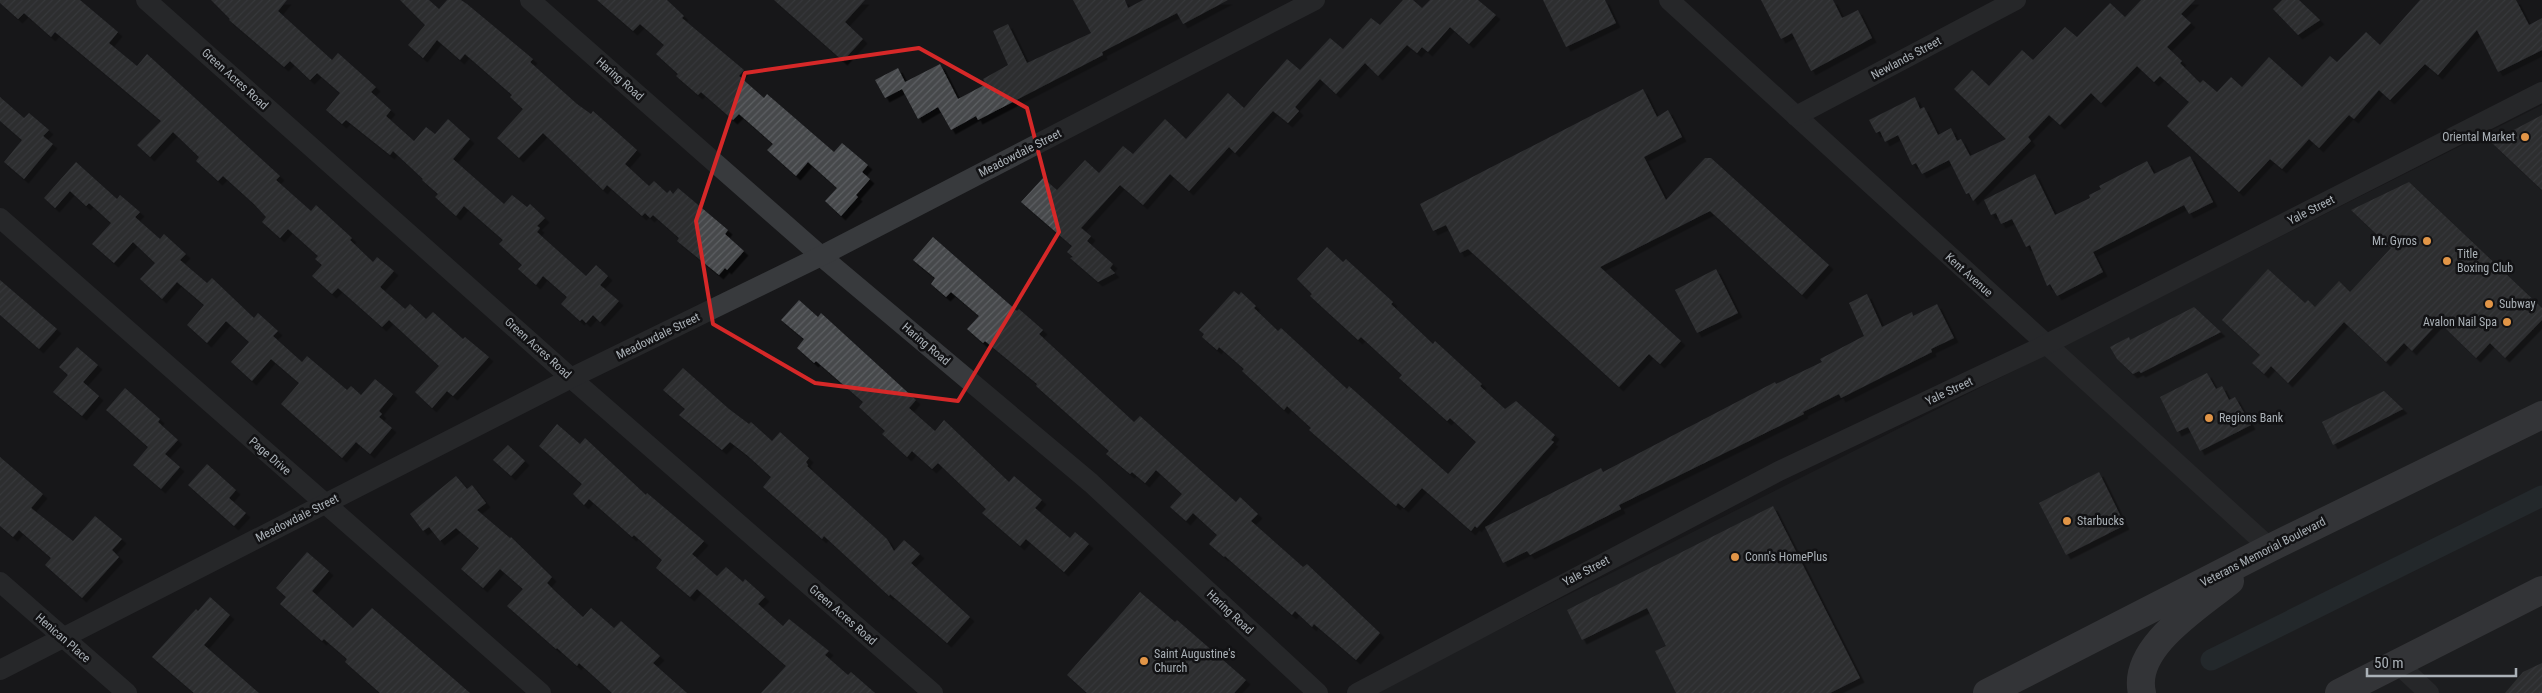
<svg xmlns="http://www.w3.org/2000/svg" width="2542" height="693" font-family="'Roboto Condensed',sans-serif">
  <defs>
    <pattern id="building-hatch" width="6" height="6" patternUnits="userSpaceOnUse" patternTransform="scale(1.25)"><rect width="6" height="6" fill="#46484b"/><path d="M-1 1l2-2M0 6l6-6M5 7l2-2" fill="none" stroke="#5e6063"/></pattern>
    <filter id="shadow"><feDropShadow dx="4.5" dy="4.5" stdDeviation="0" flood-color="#0009"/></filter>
  </defs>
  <rect width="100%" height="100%" fill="#171719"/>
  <!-- built -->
  <path fill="#232426" d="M2542 105V693H1373Z"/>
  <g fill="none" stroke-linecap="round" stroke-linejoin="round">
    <!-- canal -->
    <path stroke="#313c41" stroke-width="21" d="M2211 660 2542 496"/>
  </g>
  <!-- building -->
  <g fill="url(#building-hatch)" filter="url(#shadow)">
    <path d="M0 0H80L118 32 109 43 137 66 147 54 280 176 276 180 311 211 316 205 352 238 350 240 373 262 377 257 394 271 380 287 405 309 410 304 426 319 433 312 463 339 465 337 489 357 453 396 447 391 432 408 415 392 439 366 389 320 382 327 338 288 332 294 312 276 322 265 315 259 318 256 288 229 280 238 262 222 266 217 254 204 223 176 218 181 196 161 199 157 173 132 150 157 137 145 161 121 55 32 51 37 24 13 18 19 0 3Z"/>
    <path d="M211 0H287L278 11 332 60 338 53 376 87 371 92 391 110 386 116 414 141 426 127 435 134 448 119 470 139 453 159 504 204 512 195 527 207 530 204 545 218 537 226 540 228 537 232 586 276 596 265 608 276 600 285 619 301 600 322 593 315 586 323 582 319 580 321 561 304 567 297 543 276 536 285 518 269 522 265 499 244 503 240 464 206 456 216 435 197 438 194 422 180 423 179 393 151 390 155 346 120 342 124 326 110 340 93 317 73 310 80 290 61 284 67 229 20 230 19Z"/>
    <path d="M400 0H429L439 9 447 0H461L467 4 533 59 530 62 577 104 591 114 593 111 637 150 625 164 649 186 654 181 667 193 670 190 673 194 678 188 728 230 725 234 744 251 727 270 725 268 719 275 677 241 679 238 653 215 650 218 645 213 642 216 607 185 603 190 543 133 519 158 497 138 523 109 510 97 512 95 465 54 460 60 437 40 423 58 408 45 425 25Z"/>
    <path d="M597 0H667L684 16 682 18 744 70 739 76 764 98 767 94 834 152 842 143 868 165 862 172 870 179 856 195 858 197 841 216 825 201 837 188 808 162 796 176 767 150 773 144 739 114 733 120 701 92 698 95 676 76 678 74 656 54 664 45 640 24 633 31Z"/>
    <path d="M774 0H865L845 22 863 39 843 61Z"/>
    <path d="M1073 0H1125L1128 8 1143 0H1228L1183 24 1177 13 1102 52 1103 55 978 120 976 116 951 130 938 107 918 119 902 89 885 98 875 80 898 68 905 82 940 64 958 99 986 84 983 79 1008 65 993 31 1008 24 1027 63 1091 33Z"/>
    <path d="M1403 0H1413L1422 8 1430 0H1478L1496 15 1469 44 1450 27 1428 52 1422 47 1417 53 1407 45 1378 76 1365 63 1336 94 1320 79 1295 107 1299 111 1288 123 1273 111 1235 153 1229 147 1189 191 1170 174 1143 205 1120 185 1081 228 1091 236 1087 241 1113 264 1110 268 1115 273 1098 282 1070 258 1073 257 1067 252 1072 246 1021 202 1043 178 1057 190 1085 160 1099 173 1123 146 1133 154 1165 119 1186 139 1228 93 1244 108 1287 59 1300 70 1330 38 1343 49 1371 18 1380 25Z"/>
    <path d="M1543 0H1605L1616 23 1566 47Z"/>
    <path d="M1761 0H1833L1842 18 1858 10 1872 38 1811 71 1792 33 1781 39Z"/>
    <path d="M2141 0H2195L2181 14 2191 23 2167 47 2182 61 2180 63 2200 83 2203 80 2217 92 2231 77 2242 87 2269 57 2302 87 2330 56 2337 62 2366 32 2380 45 2420 0H2516L2529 25 2542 18V50L2498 72 2477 30 2438 75 2425 64 2390 100 2379 90 2354 119 2349 115 2319 148 2309 139 2282 169 2270 159 2239 192 2167 126 2189 102 2160 76 2154 82 2137 66 2101 103 2091 93 2060 125 2049 115 2028 137 2031 141 1973 201 1969 193 1966 194 1949 160 1922 174 1916 163 1912 165 1898 135 1885 142 1880 131 1876 133 1869 120 1915 97 1920 109 1924 107 1938 135 1951 128 1957 141 1961 139 1970 156 2006 139 1954 89 1972 70 1989 86 2022 50 2033 60 2065 27 2077 37 2110 3 2125 17Z"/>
    <path d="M2282 0H2299L2320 20 2298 35 2273 9Z"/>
    <path d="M1643 89 1657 117 1668 110 1682 137 1644 157 1666 200 1705 158H1711L1829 265 1802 295 1710 211 1600 267 1681 341 1660 364 1649 354 1619 387 1468 249 1460 253 1446 225 1433 231 1420 204Z"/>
    <path d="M0 97 24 118 29 113 49 130 43 136 53 144 24 179 4 162 22 140 0 121Z"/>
    <path d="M2542 115V190L2491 142Z"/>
    <path d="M2190 156 2213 202 2189 214 2184 205 2093 252 2103 272 2057 296 2050 284 2047 286 2030 245 2026 247 2012 219 2001 224 1996 213 1991 215 1984 200 2035 174 2055 215 2090 198 2089 195 2101 189 2099 186 2147 161 2154 174Z"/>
    <path d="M76 162 117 199 120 195 140 212 135 217 160 239 164 234 186 254 180 260 207 283 212 278 254 318 258 313 278 331 273 336 302 362 307 356 347 390 351 386 361 395 375 379 393 394 379 411 382 414 379 417 392 428 370 454 356 442 342 458 281 404 299 383 271 359 252 381 231 362 249 342 226 321 207 343 187 325 204 305 177 282 162 299 140 279 155 263 133 242 114 263 92 244 111 223 89 203 86 206 70 191 55 208 44 198Z"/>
    <path d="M2409 182 2542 308V320L2505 358 2490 343 2476 358 2439 322 2412 351 2404 343 2386 362 2344 322 2288 383 2271 366 2264 374 2252 363 2260 355 2222 320 2268 269 2305 303 2308 300 2315 307 2339 281 2350 292 2391 248 2351 210Z"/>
    <path d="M933 237 1017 311 1019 309 1043 330 1039 334 1134 422 1140 416 1236 502 1240 497 1258 514 1251 521 1303 567 1307 564 1380 633 1356 660 1314 624 1312 627 1295 611 1292 615 1225 556 1224 557 1209 544 1217 535 1193 513 1186 521 1170 507 1182 494 1156 470 1145 483 1132 472 1130 474 1106 454 1109 451 1036 386 1037 384 985 341 983 343 967 329 979 316 951 292 946 297 931 284 935 278 913 260Z"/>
    <path d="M1327 247 1343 262 1346 259 1393 302 1391 304 1433 344 1435 341 1482 384 1480 386 1505 409 1516 401 1555 435 1551 440 1554 442 1477 528 1475 526 1471 531 1422 488 1404 508 1398 503 1396 506 1309 430 1311 428 1287 406 1284 410 1242 371 1244 369 1219 347 1217 350 1202 337 1204 334 1199 330 1234 291 1239 295 1241 292 1256 306 1254 308 1278 331 1281 328 1347 389 1349 386 1448 474 1476 442 1450 418 1447 421 1399 378 1402 375 1387 361 1361 337 1358 340 1310 296 1312 294 1297 279Z"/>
    <path d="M1716 269 1738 313 1697 333 1675 290Z"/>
    <path d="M0 280 57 329 39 349 0 315Z"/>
    <path d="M1867 294 1882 327 1912 312 1913 316 1937 304 1954 338 1931 349 1932 352 1841 398 1839 394 1803 412 1804 414 1619 505 1621 509 1530 555 1527 551 1503 563 1485 527 1601 468 1603 472 1775 382 1776 384 1822 362 1820 359 1864 336 1849 303Z"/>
    <path d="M799 300 818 317 821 313 916 400 909 408 935 431 944 420 1009 482 1014 476 1042 500 1035 508 1070 538 1075 532 1089 544 1064 572 1026 539 1020 546 982 513 986 509 938 463 932 469 912 451 907 457 882 434 885 431 859 407 863 402 816 361 814 363 797 348 804 339 781 320Z"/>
    <path d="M2194 307 2221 332 2141 373 2139 371 2133 374 2117 359 2110 347 2129 337 2130 340Z"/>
    <path d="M77 347 98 365 83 382 99 396 82 416 53 392 68 375 59 367Z"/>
    <path d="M683 368 729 409 749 424 751 422 772 441 780 432 809 458 806 462 808 465 807 466 887 539 894 551 904 540 920 554 911 563 970 617 947 643 890 594 889 596 824 536 822 539 763 487 771 477 748 456 730 442 722 450 679 415 685 409 663 390Z"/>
    <path d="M2207 373 2216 389 2222 386 2229 400 2235 397 2251 425 2200 451 2188 427 2177 432 2160 397Z"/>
    <path d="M125 388 160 419 158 422 178 440 165 454 180 467 161 489 133 465 148 447 106 410Z"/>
    <path d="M2384 391 2403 409 2333 445 2322 422Z"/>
    <path d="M557 424 580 444 585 438 646 495 647 493 704 541 692 554 717 576 726 567 743 582 745 579 765 597 758 604 783 626 789 619 829 651 825 655 848 675 851 672 875 693H761L786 666 697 589 690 597 656 568 662 560 634 535 632 537 589 499 584 505 573 494 582 484 539 446Z"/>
    <path d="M508 445 525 461 511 476 493 460Z"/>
    <path d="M0 457 43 494 31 508 73 541 95 516 122 539 112 550 119 557 82 598 45 565 51 558 19 530 13 537 0 526Z"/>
    <path d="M207 464 236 490 229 498 246 513 234 526 188 485Z"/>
    <path d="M2099 472 2125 525 2066 555 2039 503Z"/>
    <path d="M456 476 467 489 472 485 486 503 477 510 510 538 511 537 552 577 547 583 556 592 583 617 591 608 614 628 621 621 660 656 653 663 687 693H612L579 663 577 666 557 648 556 649 507 606 523 589 500 569 483 588 461 569 479 548 456 528 440 541 429 527 423 531 410 514Z"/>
    <path d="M1773 506 1860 678 1830 693H1676L1655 651 1666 646 1647 608 1582 640 1567 610Z"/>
    <path d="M307 552 329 571 312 591 353 628 372 608 470 693H380L345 662 347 659 324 639 322 641 280 604 286 597 276 588Z"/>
    <path d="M1140 592 1175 622 1177 620 1246 680 1234 693H1087L1067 675Z"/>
    <path d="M210 597 230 615 204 645 259 693H194L152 657 196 609 198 611Z"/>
    <path d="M2542 663V693H2505L2523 672Z"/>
  </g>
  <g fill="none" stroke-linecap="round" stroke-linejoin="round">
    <!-- street -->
    <g stroke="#383a3d" stroke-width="20">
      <path d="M146 0 571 378 933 693"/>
      <path d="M530 0 821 256 1091 483 1318 693"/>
      <path d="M1669 0 2270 548"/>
      <path d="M1796 116 2016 0"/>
      <path d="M0 218 541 693"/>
      <path d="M0 582 127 693"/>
      <path d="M2398 664 2429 693"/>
      <path d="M0 670 571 378 821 256 1315 0"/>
      <path d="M1357 693 1779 471 2045 345 2542 92"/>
    </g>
    <!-- primary -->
    <g stroke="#55585c" stroke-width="28">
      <path d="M1987 693 2270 548 2542 415"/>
      <path d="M2142 693C2131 647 2200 606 2230 581"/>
      <path d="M2339 693 2542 590"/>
    </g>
  </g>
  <!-- marked area -->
  <path d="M0 0H2542V693H0ZM919 48 1027 108 1059 232 958 401 815 383 713 324 696 221 745 73Z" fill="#171719" fill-opacity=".55" fill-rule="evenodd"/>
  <path fill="none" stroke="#d62828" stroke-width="4" stroke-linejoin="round" d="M919 48 1027 108 1059 232 958 401 815 383 713 324 696 221 745 73Z"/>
  <!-- markers -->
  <g fill="#e19547" stroke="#121214" stroke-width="2">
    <circle cx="2525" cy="137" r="5"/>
    <circle cx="2427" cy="241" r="5"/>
    <circle cx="2447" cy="261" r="5"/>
    <circle cx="2489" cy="304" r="5"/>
    <circle cx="2507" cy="322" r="5"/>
    <circle cx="2209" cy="418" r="5"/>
    <circle cx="2067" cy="521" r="5"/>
    <circle cx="1735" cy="557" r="5"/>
    <circle cx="1144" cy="661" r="5"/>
  </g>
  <g text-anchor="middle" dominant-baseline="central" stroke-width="5" stroke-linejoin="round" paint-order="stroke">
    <!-- street labels -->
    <g font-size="12" fill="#aab1b7" stroke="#121214">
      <text transform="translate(1906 58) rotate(-28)">Newlands Street</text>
      <text transform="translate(235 79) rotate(42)">Green Acres Road</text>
      <text transform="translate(620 79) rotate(41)">Haring Road</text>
      <text transform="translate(1020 153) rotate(-27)">Meadowdale Street</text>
      <text transform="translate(2311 210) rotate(-27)">Yale Street</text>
      <text transform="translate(1969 275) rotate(42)">Kent Avenue</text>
      <text transform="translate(658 336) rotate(-26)">Meadowdale Street</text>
      <text transform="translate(926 344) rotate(40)">Haring Road</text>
      <text transform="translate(538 348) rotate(42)">Green Acres Road</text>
      <text transform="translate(1949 391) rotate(-25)">Yale Street</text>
      <text transform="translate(270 456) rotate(41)">Page Drive</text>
      <text transform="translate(297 518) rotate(-27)">Meadowdale Street</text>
      <text transform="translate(2263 552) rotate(-27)">Veterans Memorial Boulevard</text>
      <text transform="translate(1586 571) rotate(-28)">Yale Street</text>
      <text transform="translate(1230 612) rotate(43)">Haring Road</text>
      <text transform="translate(843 615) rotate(41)">Green Acres Road</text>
      <text transform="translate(63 638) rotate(41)">Henican Place</text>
    </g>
    <!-- poi labels -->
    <g font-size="12" fill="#aab1b7" stroke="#121214" text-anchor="start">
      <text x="2515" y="137" text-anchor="end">Oriental Market</text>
      <text x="2417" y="241" text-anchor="end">Mr. Gyros</text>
      <text x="2457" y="254">Title<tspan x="2457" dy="14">Boxing Club</tspan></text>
      <text x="2499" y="304">Subway</text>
      <text x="2497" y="322" text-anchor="end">Avalon Nail Spa</text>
      <text x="2219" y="418">Regions Bank</text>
      <text x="2077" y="521">Starbucks</text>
      <text x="1745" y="557">Conn's HomePlus</text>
      <text x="1154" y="654">Saint Augustine's<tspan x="1154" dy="14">Church</tspan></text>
    </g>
  </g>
  <!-- scale -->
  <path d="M2367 668v8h149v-8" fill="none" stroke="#aab1b7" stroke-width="2.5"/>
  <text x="2374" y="668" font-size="15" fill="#aab1b7" stroke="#121214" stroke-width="4" paint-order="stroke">50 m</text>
</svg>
